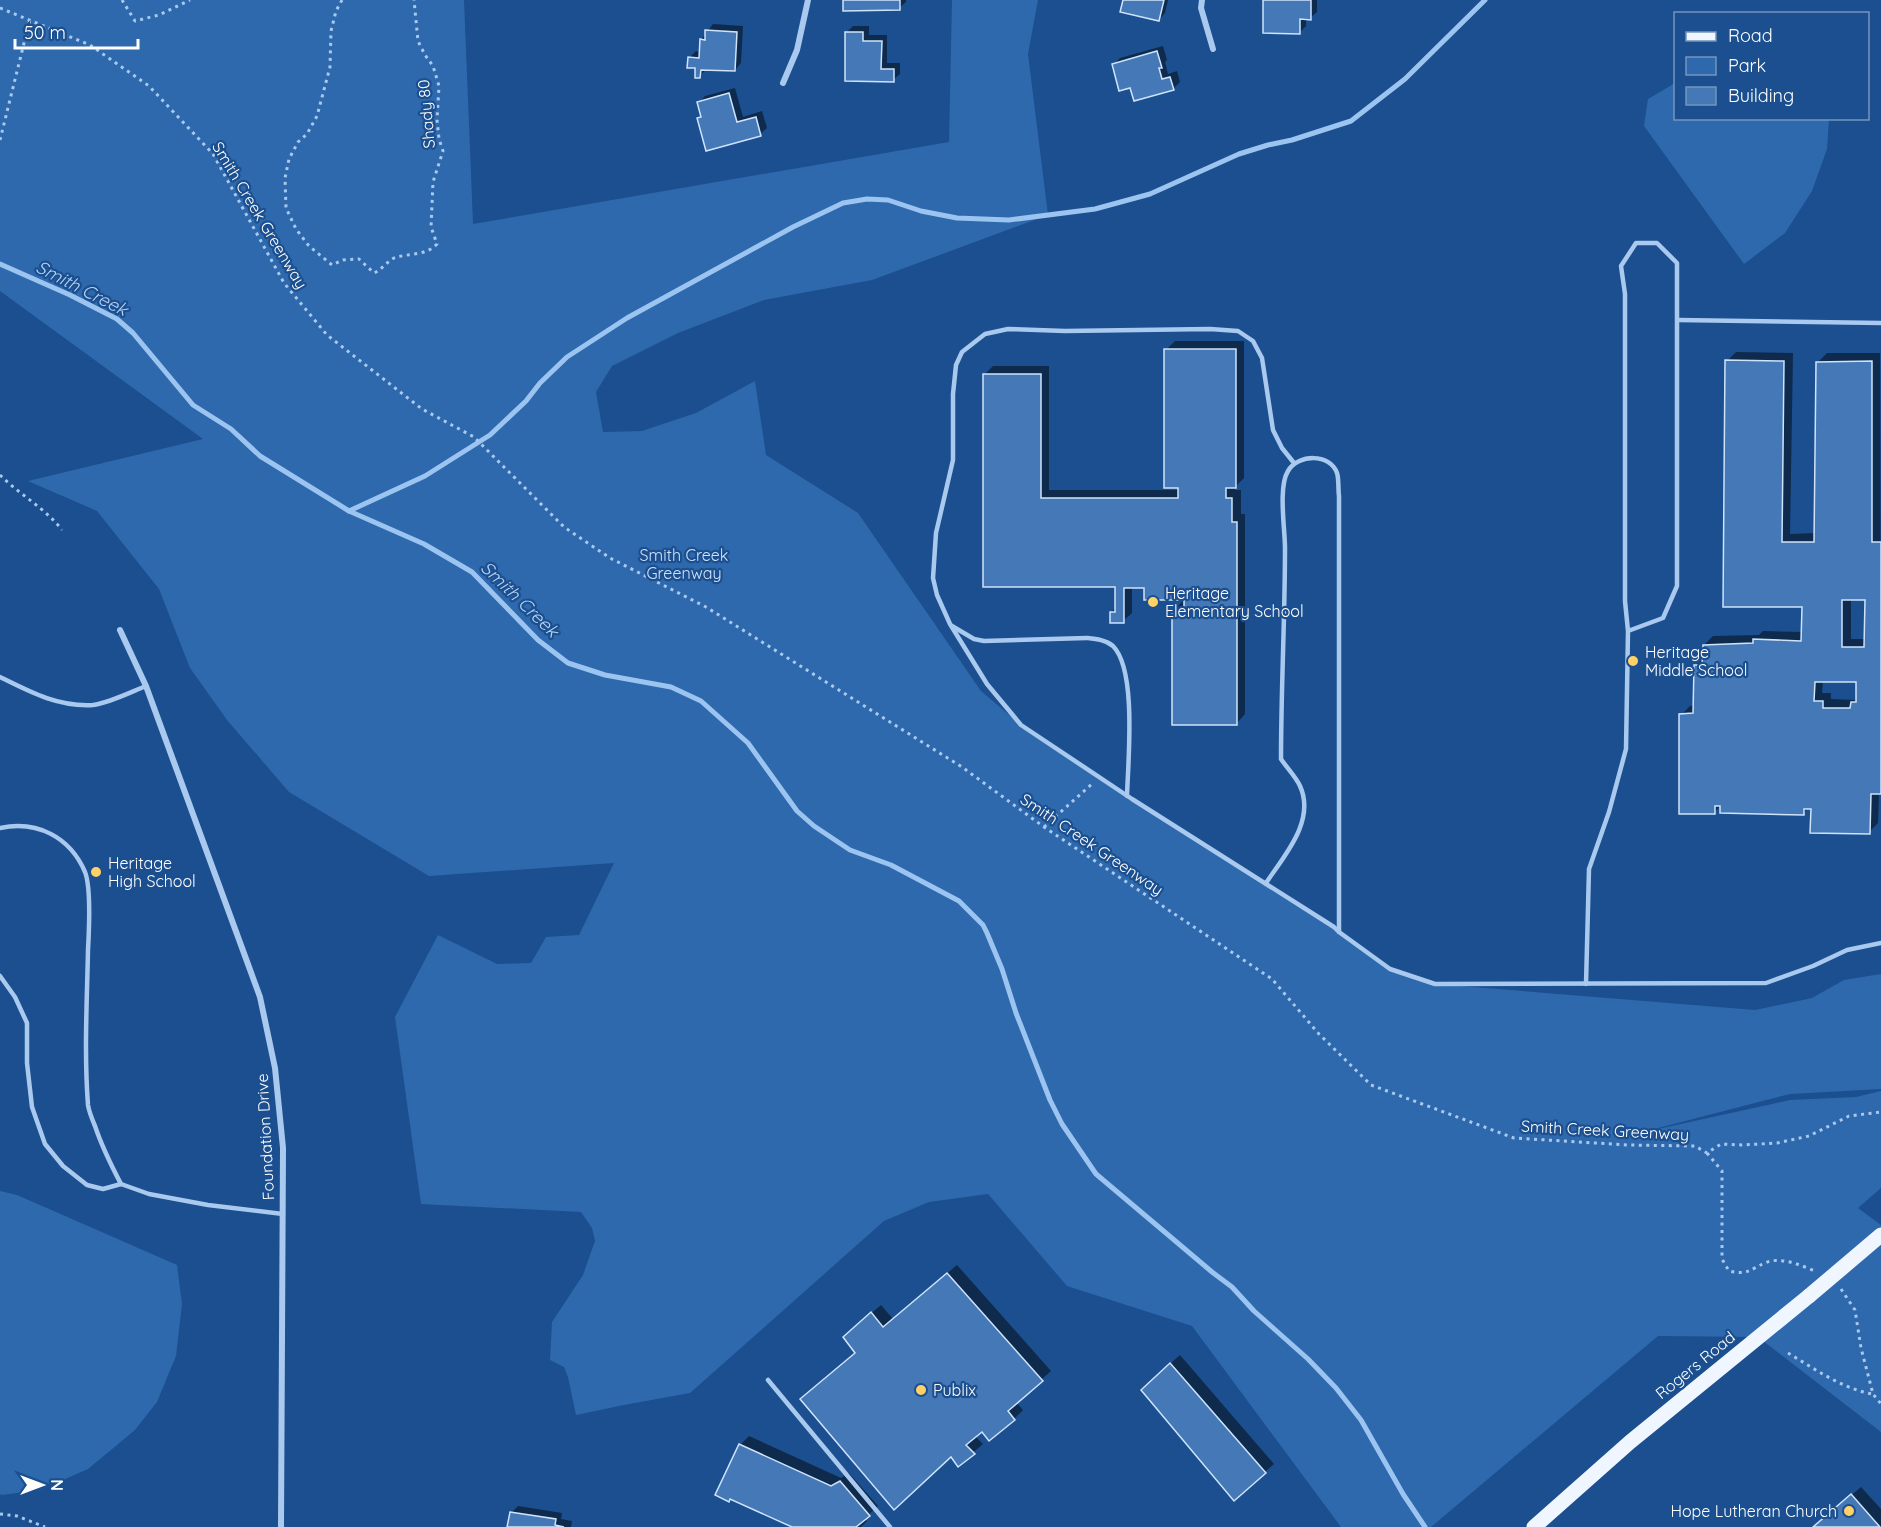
<svg xmlns="http://www.w3.org/2000/svg" width="1881" height="1527" font-family="Quicksand,sans-serif">
  <rect width="100%" height="100%" fill="#1b4f8f"/>
  <!-- green -->
  <g fill="#2e69ad">
    <path d="M0 0H464L473 224 949 142 952 0H1038L1028 54 1048 215 872 280 764 300 678 333 612 366 596 392 603 432 642 431 696 413 755 381 766 455 858 513 981 691 1021 725 1127 796 1334 927 1390 969 1436 984 1755 1010 1812 998 1844 980 1881 974V1089L1790 1094 1635 1134 1790 1100 1856 1097 1881 1091V1188L1858 1208 1881 1225V1432L1758 1337 1658 1336 1431 1527H1341L1192 1326 1067 1286 988 1194 929 1202 884 1221 690 1393 624 1405 576 1415 568 1377 564 1367 550 1360 552 1322 583 1275 595 1241 592 1228 581 1212 421 1204 395 1017 438 935 497 964 531 963 546 937 579 935 614 863 429 876 289 792 227 720 190 668 159 589 97 511 28 481 203 439 0 291Z"/>
    <path d="M1675 83 1676 118 1829 119 1827 149 1812 191 1785 233 1744 264 1644 126 1648 99Z"/>
    <path d="M0 1191 17 1195 177 1265 182 1304 176 1356 157 1402 135 1430 88 1469 40 1490 2 1495 0 1494Z"/>
  </g>
  <!-- shadow -->
  <g fill="#0007" fill-rule="evenodd">
    <path d="M845 0H906V2L899 8Z"/>
    <path d="M1125 0H1168L1165 13 1159 20Z"/>
    <path d="M1265 0H1317V12L1310 18H1306V26L1299 33Z"/>
    <path d="M713 24 743 26 741 63 735 70H706L699 76 697 67 689 58 696 51 701 52V40Z"/>
    <path d="M853 26H869V35H887V63H900V74L893 80 846 79 847 32Z"/>
    <path d="M1163 46 1167 60 1165 62 1168 74 1177 71 1180 82 1173 89 1114 65 1120 58Z"/>
    <path d="M735 88 743 117 762 111 767 128 760 134 699 119 702 115 699 103 705 96Z"/>
    <path d="M1175 341H1244V478L1235 487V490H1241V514H1245V714L1237 723 1174 610 1185 599 1145 586H1132V613L1123 621 1111 612 1117 607V586H985L984 375 993 366H1049V490H1180L1166 350Z"/>
    <path d="M1736 352 1793 353 1790 534 1816 533 1818 362 1827 353H1880L1881 793H1879L1878 823 1869 832 1813 807H1809L1804 813 1722 805 1714 812 1681 715 1690 706 1695 705 1696 665 1704 658V645L1713 636 1759 635 1763 631 1803 632V606L1725 605 1727 361ZM1851 599H1867L1865 639H1851ZM1823 681H1858V697L1855 700 1831 699V693H1822Z"/>
    <path d="M957 1265 1051 1371 1016 1402 1023 1410 1014 1419 989 1439 982 1429 975 1436 983 1444 958 1465 951 1455 802 1399 857 1352 854 1328 881 1305 893 1319Z"/>
    <path d="M1180 1355 1274 1464 1265 1472 1151 1381Z"/>
    <path d="M749 1436 841 1478 849 1473 878 1506 865 1518 867 1521 861 1527H795L740 1445Z"/>
    <path d="M1861 1487 1881 1509V1527H1814Z"/>
    <path d="M518 1506 562 1513 561 1519 572 1521 571 1527H509L512 1512Z"/>
  </g>
  <g fill="none" stroke-linecap="round" stroke-linejoin="round">
    <!-- stream -->
    <g stroke="#9cc4f0" stroke-width="5">
      <path d="M0 264 70 295 117 319 133 333 193 405 231 429 260 456 349 511 424 544 472 572 538 640 568 663 605 675 671 687 701 701 748 743 797 811 814 826 850 850 891 865 959 901 983 925 987 933 1002 969 1016 1013 1050 1100 1062 1124 1096 1174 1212 1272 1232 1287 1254 1311 1308 1359 1336 1388 1361 1420 1403 1494 1425 1527"/>
      <path d="M349 511 425 476 490 435 526 401 540 383 567 357 627 318 793 227 843 203 867 199 888 200 921 211 957 218 1009 220 1095 209 1150 194 1239 154 1268 145 1292 140 1351 121 1405 79 1485 0"/>
    </g>
  </g>
  <!-- building -->
  <g fill="#4478b7" stroke="#cfe3fa" stroke-width="1.5" fill-rule="evenodd">
    <path d="M843 0H900V10L843 11Z"/>
    <path d="M1123 0H1164L1159 21 1120 12Z"/>
    <path d="M1263 0H1311V20L1300 19V34L1263 33Z"/>
    <path d="M705 30 737 32 735 71 701 70 700 78H695V68H687L688 57 699 58 700 39 705 40Z"/>
    <path d="M845 32H863V41H882L881 69H894V82L845 81Z"/>
    <path d="M1157 51 1162 68H1159L1162 79 1170 77 1174 90 1134 101 1130 88 1119 91 1112 64Z"/>
    <path d="M729 93 737 122 756 117 761 136 706 151 697 118 701 117 697 102Z"/>
    <path d="M1164 349H1236V488H1226V498H1232V522H1237V725H1172V609H1184V600H1144V588H1124V623H1110V612H1115V587H983V374H1041V498H1178V488H1164Z"/>
    <path d="M1725 360 1784 361 1782 542H1814L1816 362 1872 361V542H1881V794H1871L1870 834 1810 833 1811 809H1804V815L1720 813V806H1715V814H1679V714L1693 713 1694 665H1702L1703 645 1753 643V639L1801 641 1802 607H1723ZM1842 600H1865L1864 647H1842ZM1815 682H1856V702H1851L1850 708H1823V701H1814Z"/>
    <path d="M947 1273 1043 1381 1008 1411 1015 1420 989 1441 982 1432 966 1445 975 1454 958 1467 951 1457 894 1510 800 1399 855 1353 843 1337 871 1312 883 1327Z"/>
    <path d="M1170 1363 1266 1473 1234 1501 1141 1390Z"/>
    <path d="M739 1444 831 1486 840 1481 870 1516 856 1527H792L730 1499 729 1502 715 1495Z"/>
    <path d="M1851 1494 1880 1527H1813Z"/>
    <path d="M510 1512 556 1519 555 1525 564 1527H507Z"/>
  </g>
  <g fill="none" stroke-linecap="round" stroke-linejoin="round">
    <!-- path -->
    <g stroke="#a9c9ee" stroke-width="3" stroke-dasharray="3 4.5" stroke-linecap="butt">
      <path d="M122 0 135 21 159 15 190 0"/>
      <path d="M342 0 336 11 331 31 330 67 317 116 307 134 298 142 289 159 285 178 286 208 296 229 309 246 332 265 343 260 359 259 374 273C382 270 386 262 394 258 408 253 426 256 437 244L431 227 433 182 443 151 439 139 437 120 439 86 433 66 425 55 418 41 414 0"/>
      <path d="M0 8 90 45 149 86 213 154 284 283 327 335 422 409 474 437 564 527 610 558 706 607 962 767 1044 827 1272 979 1319 1034 1371 1085 1514 1138 1628 1145 1695 1146 1707 1153 1721 1144 1742 1145 1777 1143 1809 1136 1849 1116 1881 1112"/>
      <path d="M0 140 30 19"/>
      <path d="M0 475C20 495 45 508 62 530"/>
      <path d="M1044 827 1092 784"/>
      <path d="M1707 1153 1722 1171V1259L1729 1271C1748 1275 1749 1270 1765 1263 1779 1256 1802 1265 1816 1272"/>
      <path d="M1841 1289 1855 1310 1861 1348 1873 1394 1881 1404"/>
      <path d="M1788 1353C1815 1369 1841 1388 1872 1394"/>
      <path d="M0 1514 17 1516 45 1527"/>
    </g>
    <!-- lane -->
    <g stroke="#a9c9ee" stroke-width="4.5">
      <path d="M1678 320 1881 323"/>
      <path d="M1294 463 1282 448 1273 430 1262 358 1253 341 1238 331 1210 329 1065 331 1008 329 985 334 962 352 956 365 953 394V460L936 533 933 578 937 595 950 624 987 684 1021 725 1132 799 1334 927 1339 932 1390 969 1435 984 1766 983 1813 966 1847 950 1881 943"/>
      <path d="M952 626 974 639 984 641 1087 638C1096 639 1106 640 1113 646 1137 670 1128 761 1127 796"/>
      <path d="M0 677C30 692 58 707 93 705 109 703 131 692 146 686"/>
      <path d="M0 828C37 820 70 837 85 872 91 887 89 932 88 950 87 1001 84 1053 88 1105 89 1112 92 1119 95 1126 102 1147 111 1165 121 1184"/>
      <path d="M1266 883C1284 856 1316 821 1300 786 1296 777 1287 768 1281 759 1281 689 1285 618 1285 548 1285 529 1278 487 1288 471 1298 454 1330 453 1337 473 1339 479 1338 489 1339 496V932"/>
      <path d="M0 976 15 997 27 1023V1063L32 1107 45 1144 63 1166 87 1185 103 1189 121 1184 149 1194 208 1205 283 1214"/>
      <path d="M1586 984 1589 869 1609 812 1626 749 1628 631 1625 601V294L1621 266 1636 243H1657L1677 263V586L1663 618 1628 631"/>
      <path d="M768 1380 890 1527"/>
    </g>
    <!-- street -->
    <g stroke="#a9c9ee" stroke-width="6">
      <path d="M1202 0 1201 8 1213 49"/>
      <path d="M783 83 797 50 808 0"/>
      <path d="M120 630 146 686 260 997 275 1068 283 1148 281 1527"/>
    </g>
    <!-- primary -->
    <path stroke="#f0f6ff" stroke-width="15" d="M1534 1527 1630 1442 1809 1296"/>
    <!-- primary-bridge -->
    <path stroke="#f0f6ff" stroke-width="15" d="M1809 1296 1881 1235"/>
  </g>
  <!-- markers -->
  <g fill="#ffd166" stroke="#1b4f8f" stroke-width="2">
    <circle cx="1153" cy="602" r="6"/>
    <circle cx="1633" cy="661" r="6"/>
    <circle cx="96" cy="872" r="6"/>
    <circle cx="921" cy="1390" r="6"/>
    <circle cx="1849" cy="1511" r="6"/>
  </g>
  <g text-anchor="middle" dominant-baseline="central" stroke-width="4.5" stroke-linejoin="round" paint-order="stroke">
    <!-- street labels -->
    <g font-size="16" fill="#fff" stroke="#1b4f8f">
      <text transform="translate(426 114) rotate(-95)">Shady 80</text>
      <text transform="translate(260 215) rotate(59)">Smith Creek Greenway</text>
      <text transform="translate(1092 844) rotate(34)">Smith Creek Greenway</text>
      <text transform="translate(1605 1130) rotate(3)">Smith Creek Greenway</text>
      <text transform="translate(265 1137) rotate(-93)">Foundation Drive</text>
      <text transform="translate(1695 1365) rotate(-39)">Rogers Road</text>
    </g>
    <!-- park labels -->
    <g font-size="16" fill="#cfe3fa" stroke="#1b4f8f">
      <text x="684" y="555">Smith Creek<tspan x="684" dy="18">Greenway</tspan></text>
    </g>
    <!-- poi labels -->
    <g font-size="16" fill="#fff" stroke="#1b4f8f" text-anchor="start">
      <text x="1165" y="593">Heritage<tspan x="1165" dy="18">Elementary School</tspan></text>
      <text x="1645" y="652">Heritage<tspan x="1645" dy="18">Middle School</tspan></text>
      <text x="108" y="863">Heritage<tspan x="108" dy="18">High School</tspan></text>
      <text x="933" y="1390">Publix</text>
      <text x="1837" y="1511" text-anchor="end">Hope Lutheran Church</text>
    </g>
    <!-- water labels -->
    <g font-size="18" font-style="italic" fill="#b5d3f5" stroke="#1b4f8f">
      <text transform="translate(82 288) rotate(27)">Smith Creek</text>
      <text transform="translate(520 599) rotate(44)">Smith Creek</text>
    </g>
  </g>
  <!-- legend -->
  <rect x="1674" y="12" width="195" height="108" fill="#1b4f8f" stroke="#7695bc" stroke-width="1.5"/>
  <rect x="1686" y="32" width="30" height="9" fill="#f0f6ff" stroke="#7695bc" stroke-width="1.5"/>
  <text x="1728" y="42" font-size="18" fill="#ffffff">Road</text>
  <rect x="1686" y="57" width="30" height="18" fill="#2e69ad" stroke="#7695bc" stroke-width="1.5"/>
  <text x="1728" y="72" font-size="18" fill="#ffffff">Park</text>
  <rect x="1686" y="87" width="30" height="18" fill="#4478b7" stroke="#7695bc" stroke-width="1.5"/>
  <text x="1728" y="102" font-size="18" fill="#ffffff">Building</text>
  <!-- north arrow -->
  <g transform="translate(42 1485) rotate(90)" stroke="#1b4f8f" stroke-width="4.5" paint-order="stroke">
  <path d="M0-4.5L10 22L0 15L-10 22Z" fill="#ffffff"/>
  <text y="-9" font-size="16" font-weight="bold" text-anchor="middle" fill="#ffffff">N</text>
  </g>
  <!-- scale -->
  <path d="M15 39v9h123v-9" fill="none" stroke="#ffffff" stroke-width="3"/>
  <text x="24" y="39" font-size="18" fill="#ffffff" stroke="#1b4f8f" stroke-width="4.5" paint-order="stroke">50 m</text>
</svg>
